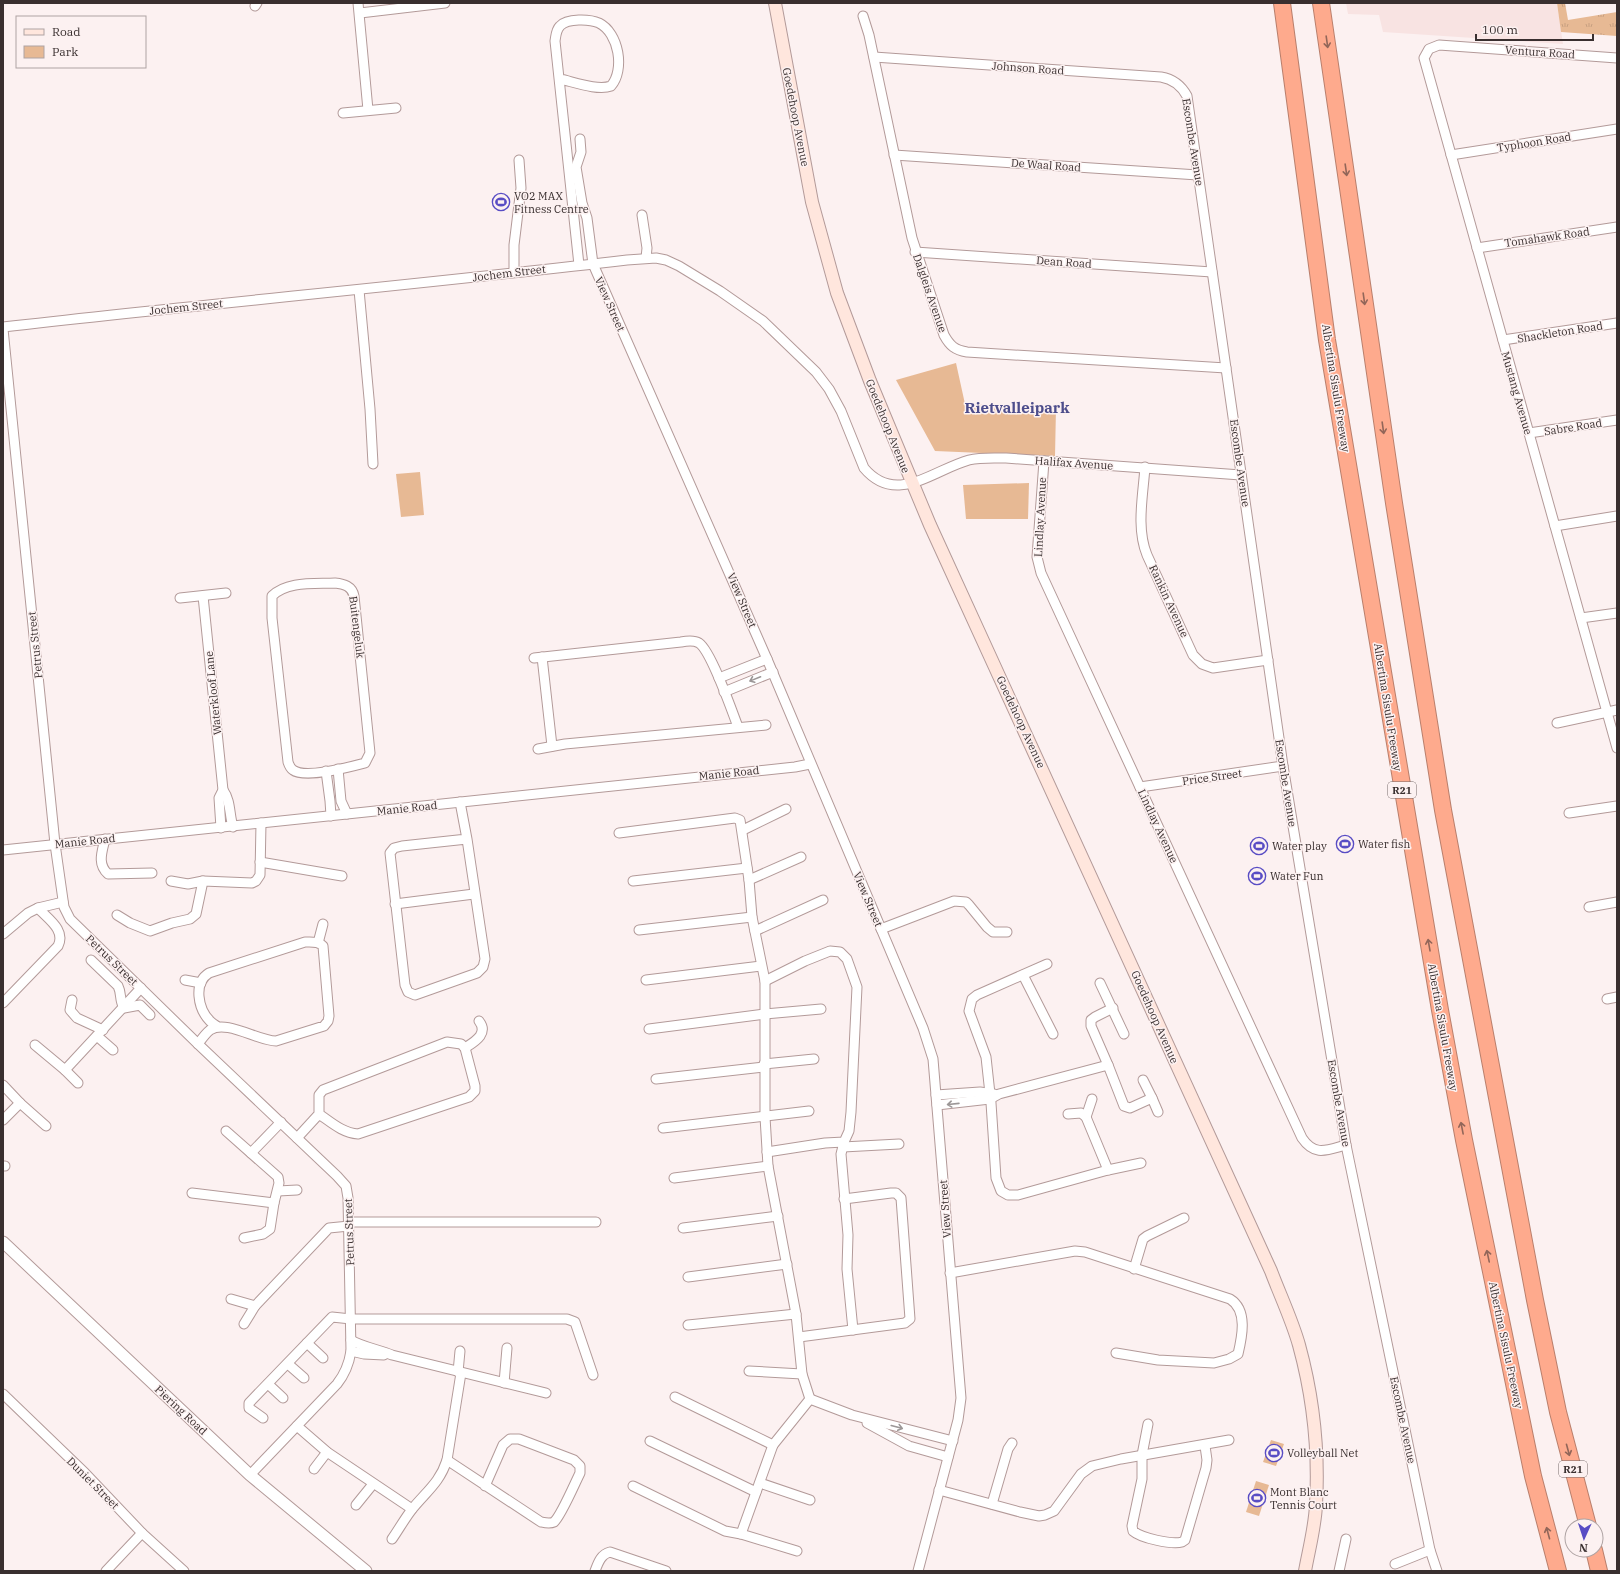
<svg xmlns="http://www.w3.org/2000/svg" width="1620" height="1574" font-family="'IBM Plex Serif',serif">
  <defs>
    <pattern id="grass-tufts" width="24" height="20" patternUnits="userSpaceOnUse"><rect width="24" height="20" fill="#e7b994"/><path d="M3 7l-1-3M5 7V3M7 7l1-3M15 17l-1-3M17 17v-4M19 17l1-3" fill="none" stroke="#c79f80"/></pattern>
  </defs>
  <rect width="100%" height="100%" fill="#fcf1f1"/>
  <!-- built -->
  <path fill="#f8e3e2" d="M1346 3H1557L1563 44 1383 32 1379 15 1348 14Z"/>
  <!-- grass -->
  <path fill="url(#grass-tufts)" d="M1557 3H1565L1568 20 1617 12V36L1561 32Z"/>
  <!-- green -->
  <g fill="#e7b994">
    <path d="M956 363 965 404 1056 408 1055 456 935 451 896 380Z"/>
    <path d="M420 472 424 515 401 517 396 474Z"/>
    <path d="M1029 483 1028 519H966L963 485Z"/>
    <path d="M1271 1440 1284 1444 1276 1466 1263 1462Z"/>
    <path d="M1256 1481 1269 1485 1259 1516 1246 1512Z"/>
  </g>
  <g fill="none" stroke-linecap="round" stroke-linejoin="round">
    <defs>
      <g id="minor">
        <path d="M358 3 368 110"/>
        <path d="M255 6 257 3"/>
        <path d="M360 13 445 3"/>
        <path d="M863 16 869 35 912 238 944 335C950 346 955 350 967 352L1226 368"/>
        <path d="M874 57 1161 77C1173 79 1181 85 1187 96L1283 766 1346 1145 1430 1550 1437 1571"/>
        <path d="M1617 58 1439 45 1429 49 1424 58 1617 748"/>
        <path d="M560 79C574 82 598 91 611 86 625 70 619 33 599 23 590 19 567 18 560 26 556 30 556 35 555 41L579 265"/>
        <path d="M343 113 396 108"/>
        <path d="M580 139 581 152 576 167 582 203 587 218 593 264 767 659 923 1028 933 1059 961 1398 958 1420 918 1571"/>
        <path d="M894 155 1198 175"/>
        <path d="M1451 155 1617 129"/>
        <path d="M642 215 647 248 646 258"/>
        <path d="M1477 248 1617 227"/>
        <path d="M915 252 1212 272"/>
        <path d="M514 272V245L521 188 519 160"/>
        <path d="M359 290 370 409 373 464"/>
        <path d="M3 327C211 303 419 285 627 260L656 258 666 260 679 266 720 291 763 321 816 372 829 389 841 411 864 468C896 506 933 470 969 460 981 457 994 458 1006 458L1241 475"/>
        <path d="M3 329 55 844 64 907 70 919 198 1044 337 1176 346 1186 348 1198 351 1351C349 1364 345 1374 337 1384L250 1475"/>
        <path d="M1503 340 1617 323"/>
        <path d="M1529 433 1617 420"/>
        <path d="M1044 461 1037 557 1041 573 1302 1138C1315 1157 1327 1150 1346 1145"/>
        <path d="M1145 467C1143 496 1136 528 1147 555L1193 655 1202 664 1213 668 1268 660"/>
        <path d="M1555 526 1617 516"/>
        <path d="M335 583C344 584 352 586 354 596L370 753 365 763C350 767 305 779 293 770 290 768 289 765 288 762L272 618V596C287 581 314 584 335 583Z"/>
        <path d="M203 596 223 790 219 798 221 828"/>
        <path d="M180 598 226 593"/>
        <path d="M1581 618 1617 613"/>
        <path d="M542 657 552 746"/>
        <path d="M534 658 681 642C686 641 694 640 699 643 711 651 732 711 738 727"/>
        <path d="M719 678 767 659"/>
        <path d="M724 692 773 672"/>
        <path d="M1557 723 1617 710"/>
        <path d="M538 749 565 744 766 725"/>
        <path d="M338 769 341 801 347 814"/>
        <path d="M326 771 330 801 331 816"/>
        <path d="M1140 787 1283 766"/>
        <path d="M223 790C231 801 229 814 233 827"/>
        <path d="M460 802 467 839 485 959 483 967 477 973 415 995 408 992 405 985 390 853 394 848 402 846 467 839"/>
        <path d="M1569 813 1617 806"/>
        <path d="M743 830 786 809"/>
        <path d="M619 833 735 818 740 820 749 880 752 917 765 981V1117L768 1166 796 1314 802 1374 810 1399"/>
        <path d="M105 839C102 852 97 864 108 874L152 873"/>
        <path d="M3 850 795 767 810 764"/>
        <path d="M260 862 342 876"/>
        <path d="M749 880 801 857"/>
        <path d="M171 881 188 884 203 881"/>
        <path d="M633 881 747 868"/>
        <path d="M395 904 474 894"/>
        <path d="M1589 907 1617 902"/>
        <path d="M117 915 130 923 150 931 172 923 190 919 196 914 203 881 252 883 256 881 260 875 261 823"/>
        <path d="M881 929 954 901 966 902 969 905 987 927 993 932H1007"/>
        <path d="M639 930 752 917"/>
        <path d="M755 931 823 900"/>
        <path d="M3 934 28 913 38 908 63 902"/>
        <path d="M318 943 323 924"/>
        <path d="M91 960 118 986C122 994 119 1000 124 1008L140 1005 150 1015"/>
        <path d="M1047 964 977 995 972 999 969 1011 986 1057 991 1103 996 1178 1001 1191 1008 1195H1018L1108 1170 1141 1163"/>
        <path d="M1023 975 1053 1034"/>
        <path d="M185 980 201 983"/>
        <path d="M646 980 761 966"/>
        <path d="M765 981 805 961 830 951 840 952 847 959 857 987 851 1112 849 1131 844 1142 825 1143 767 1152"/>
        <path d="M1100 983 1124 1034"/>
        <path d="M1607 999 1617 997"/>
        <path d="M72 1000 70 1010 77 1018 103 1030"/>
        <path d="M3 1003 58 946C66 930 48 919 38 908"/>
        <path d="M649 1029 765 1014 821 1009"/>
        <path d="M97 1036 113 1050"/>
        <path d="M198 1044C201 1040 205 1034 210 1030 226 1019 258 1041 276 1041L324 1026 328 1021 329 1016 323 946C319 941 311 942 305 942L209 973C193 983 198 1009 210 1021 212 1023 215 1025 218 1027"/>
        <path d="M35 1045 65 1070 141 988"/>
        <path d="M465 1048C474 1042 489 1034 479 1021"/>
        <path d="M764 1064 814 1059"/>
        <path d="M1108 1065 1091 1026V1020L1095 1017 1113 1008"/>
        <path d="M65 1070 78 1083"/>
        <path d="M656 1079 764 1067"/>
        <path d="M1143 1080 1152 1098"/>
        <path d="M3 1085 20 1103 46 1126"/>
        <path d="M936 1095 980 1092 994 1094"/>
        <path d="M937 1105 990 1099 999 1094 1108 1065 1124 1106 1130 1108 1152 1098 1158 1112"/>
        <path d="M1068 1114 1081 1113 1086 1117 1108 1170"/>
        <path d="M1086 1117 1092 1099"/>
        <path d="M3 1120 20 1103"/>
        <path d="M663 1128 809 1111"/>
        <path d="M297 1138 319 1114V1095L323 1090 447 1042 461 1044 465 1048 475 1086V1091L469 1097 358 1134C343 1133 332 1123 319 1114"/>
        <path d="M844 1142 841 1154 848 1235 847 1269 853 1330"/>
        <path d="M843 1147 899 1144"/>
        <path d="M251 1153 281 1122"/>
        <path d="M3 1166H5"/>
        <path d="M674 1178 768 1166"/>
        <path d="M278 1191 297 1190"/>
        <path d="M192 1193 274 1203 279 1183 278 1177 226 1131"/>
        <path d="M349 1222H596"/>
        <path d="M683 1228 778 1216"/>
        <path d="M244 1238 263 1234 270 1229 274 1203"/>
        <path d="M1134 1269 1143 1239 1147 1236 1184 1218"/>
        <path d="M950 1273 1075 1251 1085 1252 1230 1299C1248 1310 1242 1337 1238 1354L1229 1359 1214 1363 1158 1360 1116 1353"/>
        <path d="M688 1277 787 1264"/>
        <path d="M231 1299 255 1306 329 1228 349 1226"/>
        <path d="M244 1324 255 1306"/>
        <path d="M688 1325 796 1314"/>
        <path d="M799 1337 905 1323 910 1319 901 1198 896 1193H891L844 1199"/>
        <path d="M351 1340C360 1346 380 1350 392 1355L546 1393"/>
        <path d="M307 1343 323 1358"/>
        <path d="M351 1351 364 1354 384 1355"/>
        <path d="M288 1364 304 1378"/>
        <path d="M749 1371 802 1374"/>
        <path d="M458 1372 460 1351"/>
        <path d="M504 1383 507 1348"/>
        <path d="M268 1384 283 1398"/>
        <path d="M3 1394 85 1473 142 1533 184 1571"/>
        <path d="M675 1397 773 1445"/>
        <path d="M810 1399 852 1415 953 1441"/>
        <path d="M263 1418 249 1408V1403L332 1317 351 1319H567L575 1322 593 1375"/>
        <path d="M867 1423 909 1446 948 1457"/>
        <path d="M1148 1424 1142 1455V1479L1132 1526 1133 1531C1141 1538 1172 1545 1182 1542L1185 1540 1206 1468 1207 1460 1205 1446"/>
        <path d="M297 1426 327 1452 412 1509"/>
        <path d="M650 1441 756 1492"/>
        <path d="M447 1460 541 1522C546 1523 550 1524 554 1522 561 1516 575 1483 580 1473V1466L574 1460 519 1439H510L503 1445 485 1486"/>
        <path d="M314 1469 327 1452"/>
        <path d="M760 1483 810 1500"/>
        <path d="M633 1486 725 1531 741 1534 797 1551"/>
        <path d="M939 1490 1020 1512 1039 1516 1045 1515 1054 1511 1081 1474 1092 1466 1121 1459 1229 1440"/>
        <path d="M992 1504 1008 1449 1012 1443"/>
        <path d="M356 1505 373 1484"/>
        <path d="M741 1534 773 1445 810 1399"/>
        <path d="M392 1539C399 1529 405 1518 413 1508 427 1491 440 1482 447 1460L461 1373"/>
        <path d="M1395 1564 1430 1550"/>
        <path d="M106 1571 142 1533"/>
        <path d="M595 1571C598 1563 601 1554 610 1552L666 1571"/>
        <path d="M1339 1571 1346 1539"/>
      </g>
      <path id="tertiary" d="M3 1242 250 1475 366 1571"/>
      <path id="secondary" d="M775 3 812 202 837 293 870 381 930 525 1271 1271C1280 1295 1292 1320 1299 1345 1313 1396 1319 1452 1316 1505 1315 1527 1309 1549 1305 1571"/>
      <g id="motorway">
        <path d="M1282 3 1327 340 1440 1010 1464 1140 1533 1476 1558 1571"/>
        <path d="M1321 3 1394 503 1443 810 1535 1300 1558 1412 1588 1526"/>
        <path d="M1594 1550 1599 1571"/>
      </g>
    </defs>
    <!-- minor casing -->
    <use href="#minor" stroke="#b39a99" stroke-width="11"/>
    <!-- tertiary casing -->
    <use href="#tertiary" stroke="#b39a99" stroke-width="13"/>
    <!-- secondary casing -->
    <use href="#secondary" stroke="#b39a99" stroke-width="14"/>
    <!-- motorway casing -->
    <use href="#motorway" stroke="#b97f6c" stroke-width="18"/>
    <!-- minor -->
    <use href="#minor" stroke="#fff" stroke-width="9"/>
    <!-- tertiary -->
    <use href="#tertiary" stroke="#fff" stroke-width="11"/>
    <!-- secondary -->
    <use href="#secondary" stroke="#ffe6dd" stroke-width="12"/>
    <!-- motorway -->
    <use href="#motorway" stroke="#feaa8d" stroke-width="16"/>
  </g>
  <!-- one-way arrows -->
  <defs><path id="oneway-shaft" d="M-6 0H5M1.5-3L5.5 0L1.5 3" fill="none" stroke-width="1.6" stroke-linecap="round" stroke-linejoin="round"/></defs>
  <g stroke="#926659">
    <use href="#oneway-shaft" transform="translate(1327 42) rotate(82)"/>
    <use href="#oneway-shaft" transform="translate(1346 170) rotate(82)"/>
    <use href="#oneway-shaft" transform="translate(1364 299) rotate(82)"/>
    <use href="#oneway-shaft" transform="translate(1383 428) rotate(82)"/>
    <use href="#oneway-shaft" transform="translate(1429 945) rotate(-100)"/>
    <use href="#oneway-shaft" transform="translate(1462 1128) rotate(-101)"/>
    <use href="#oneway-shaft" transform="translate(1488 1256) rotate(-102)"/>
    <use href="#oneway-shaft" transform="translate(1568 1450) rotate(75)"/>
    <use href="#oneway-shaft" transform="translate(1548 1533) rotate(-105)"/>
  </g>
  <g stroke="#9c9797">
    <use href="#oneway-shaft" transform="translate(755 679) rotate(158)"/>
    <use href="#oneway-shaft" transform="translate(953 1104) rotate(174)"/>
    <use href="#oneway-shaft" transform="translate(897 1427) rotate(15)"/>
  </g>
  <!-- icons -->
  <defs>
    <symbol id="stadium-ring" viewBox="-11 -11 22 22"><circle r="9.5" fill="#fcf1f1" stroke="#584cc4" stroke-width="1.5"/><path d="M0-5a6.5 5 0 1 0 0 10a6.5 5 0 1 0 0-10ZM-3.5-1.8h7v3.6h-7Z" fill="#584cc4"/></symbol>
  </defs>
  <g fill-rule="evenodd">
    <use href="#stadium-ring" x="491" y="192" width="20" height="20"/>
    <use href="#stadium-ring" x="1335" y="834" width="20" height="20"/>
    <use href="#stadium-ring" x="1249" y="836" width="20" height="20"/>
    <use href="#stadium-ring" x="1247" y="866" width="20" height="20"/>
    <use href="#stadium-ring" x="1264" y="1443" width="20" height="20"/>
    <use href="#stadium-ring" x="1247" y="1488" width="20" height="20"/>
  </g>
  <g text-anchor="middle" dominant-baseline="central" stroke-width="3" stroke-linejoin="round" paint-order="stroke">
    <!-- shield labels -->
    <g fill="#fcf1f1" stroke="#746969" stroke-width="1">
      <rect x="1388" y="782" width="28" height="16" rx="3"/>
      <rect x="1559" y="1461" width="28" height="16" rx="3"/>
    </g>
    <g font-size="10" font-weight="bold" fill="#392f2f">
      <text x="1402" y="790">R21</text>
      <text x="1573" y="1469">R21</text>
    </g>
    <!-- street labels -->
    <g font-size="11" fill="#392f2f" stroke="#fcf1f1">
      <text transform="translate(1540 52) rotate(4)">Ventura Road</text>
      <text transform="translate(1028 68) rotate(4)">Johnson Road</text>
      <text transform="translate(796 117) rotate(79)">Goedehoop Avenue</text>
      <text transform="translate(1193 142) rotate(81)">Escombe Avenue</text>
      <text transform="translate(1534 142) rotate(-9)">Typhoon Road</text>
      <text transform="translate(1046 165) rotate(4)">De Waal Road</text>
      <text transform="translate(1547 237) rotate(-8)">Tomahawk Road</text>
      <text transform="translate(1064 262) rotate(4)">Dean Road</text>
      <text transform="translate(509 273) rotate(-7)">Jochem Street</text>
      <text transform="translate(930 293) rotate(71)">Dalgleis Avenue</text>
      <text transform="translate(610 304) rotate(66)">View Street</text>
      <text transform="translate(186 307) rotate(-6)">Jochem Street</text>
      <text transform="translate(1560 332) rotate(-9)">Shackleton Road</text>
      <text transform="translate(1336 388) rotate(81)">Albertina Sisulu Freeway</text>
      <text transform="translate(1517 393) rotate(74)">Mustang Avenue</text>
      <text transform="translate(888 426) rotate(68)">Goedehoop Avenue</text>
      <text transform="translate(1573 427) rotate(-9)">Sabre Road</text>
      <text transform="translate(1074 463) rotate(4)">Halifax Avenue</text>
      <text transform="translate(1240 463) rotate(82)">Escombe Avenue</text>
      <text transform="translate(1040 517) rotate(-87)">Lindlay Avenue</text>
      <text transform="translate(742 600) rotate(67)">View Street</text>
      <text transform="translate(1169 601) rotate(65)">Rankin Avenue</text>
      <text transform="translate(357 627) rotate(83)">Buitengeluk</text>
      <text transform="translate(35 645) rotate(-96)">Petrus Street</text>
      <text transform="translate(213 693) rotate(-96)">Waterkloof Lane</text>
      <text transform="translate(1388 707) rotate(81)">Albertina Sisulu Freeway</text>
      <text transform="translate(1021 722) rotate(65)">Goedehoop Avenue</text>
      <text transform="translate(729 773) rotate(-6)">Manie Road</text>
      <text transform="translate(1212 777) rotate(-8)">Price Street</text>
      <text transform="translate(1286 783) rotate(81)">Escombe Avenue</text>
      <text transform="translate(407 808) rotate(-6)">Manie Road</text>
      <text transform="translate(1158 826) rotate(65)">Lindlay Avenue</text>
      <text transform="translate(85 841) rotate(-6)">Manie Road</text>
      <text transform="translate(868 899) rotate(67)">View Street</text>
      <text transform="translate(112 960) rotate(44)">Petrus Street</text>
      <text transform="translate(1155 1017) rotate(66)">Goedehoop Avenue</text>
      <text transform="translate(1443 1027) rotate(80)">Albertina Sisulu Freeway</text>
      <text transform="translate(1339 1103) rotate(80)">Escombe Avenue</text>
      <text transform="translate(945 1209) rotate(-94)">View Street</text>
      <text transform="translate(349 1232) rotate(-92)">Petrus Street</text>
      <text transform="translate(1506 1345) rotate(78)">Albertina Sisulu Freeway</text>
      <text transform="translate(181 1410) rotate(43)">Piering Road</text>
      <text transform="translate(1403 1420) rotate(78)">Escombe Avenue</text>
      <text transform="translate(93 1483) rotate(45)">Duniet Street</text>
    </g>
    <!-- poi labels -->
    <g font-size="11" fill="#392f2f" stroke="#fcf1f1" text-anchor="start">
      <text x="514" y="196">VO2 MAX<tspan x="514" dy="13">Fitness Centre</tspan></text>
      <text x="1358" y="844">Water fish</text>
      <text x="1272" y="846">Water play</text>
      <text x="1270" y="876">Water Fun</text>
      <text x="1287" y="1453">Volleyball Net</text>
      <text x="1270" y="1492">Mont Blanc<tspan x="1270" dy="13">Tennis Court</tspan></text>
    </g>
    <!-- district labels -->
    <g font-size="15" font-weight="bold" fill="#4d4d8b" stroke="#fcf1f1">
      <text x="1017" y="407">Rietvalleipark</text>
    </g>
  </g>
  <!-- border -->
  <rect width="1620" height="1574" fill="none" stroke="#392f2f" stroke-width="8"/>
  <!-- legend -->
  <rect x="16" y="16" width="130" height="52" fill="#fcf1f1" stroke="#aea3a3"/>
  <rect x="24" y="29" width="20" height="6" fill="#ffe6dd" stroke="#aea3a3"/>
  <text x="52" y="36" font-size="12" fill="#392f2f">Road</text>
  <rect x="24" y="46" width="20" height="12" fill="#e7b994" stroke="#aea3a3"/>
  <text x="52" y="56" font-size="12" fill="#392f2f">Park</text>
  <!-- north arrow -->
  <g transform="translate(1584 1538) rotate(183)"><circle r="19" fill="#fcf1f1" stroke="#aea3a3"/>
  <path d="M0-3L7 15L0 10L-7 15Z" fill="#584cc4"/>
  <text y="-6" font-size="11" font-weight="bold" text-anchor="middle" fill="#392f2f">N</text>
  </g>
  <!-- scale -->
  <path d="M1476 34v6h117v-6" fill="none" stroke="#392f2f" stroke-width="2"/>
  <text x="1482" y="34" font-size="12" fill="#392f2f" stroke="#fcf1f1" stroke-width="3" paint-order="stroke">100 m</text>
</svg>
